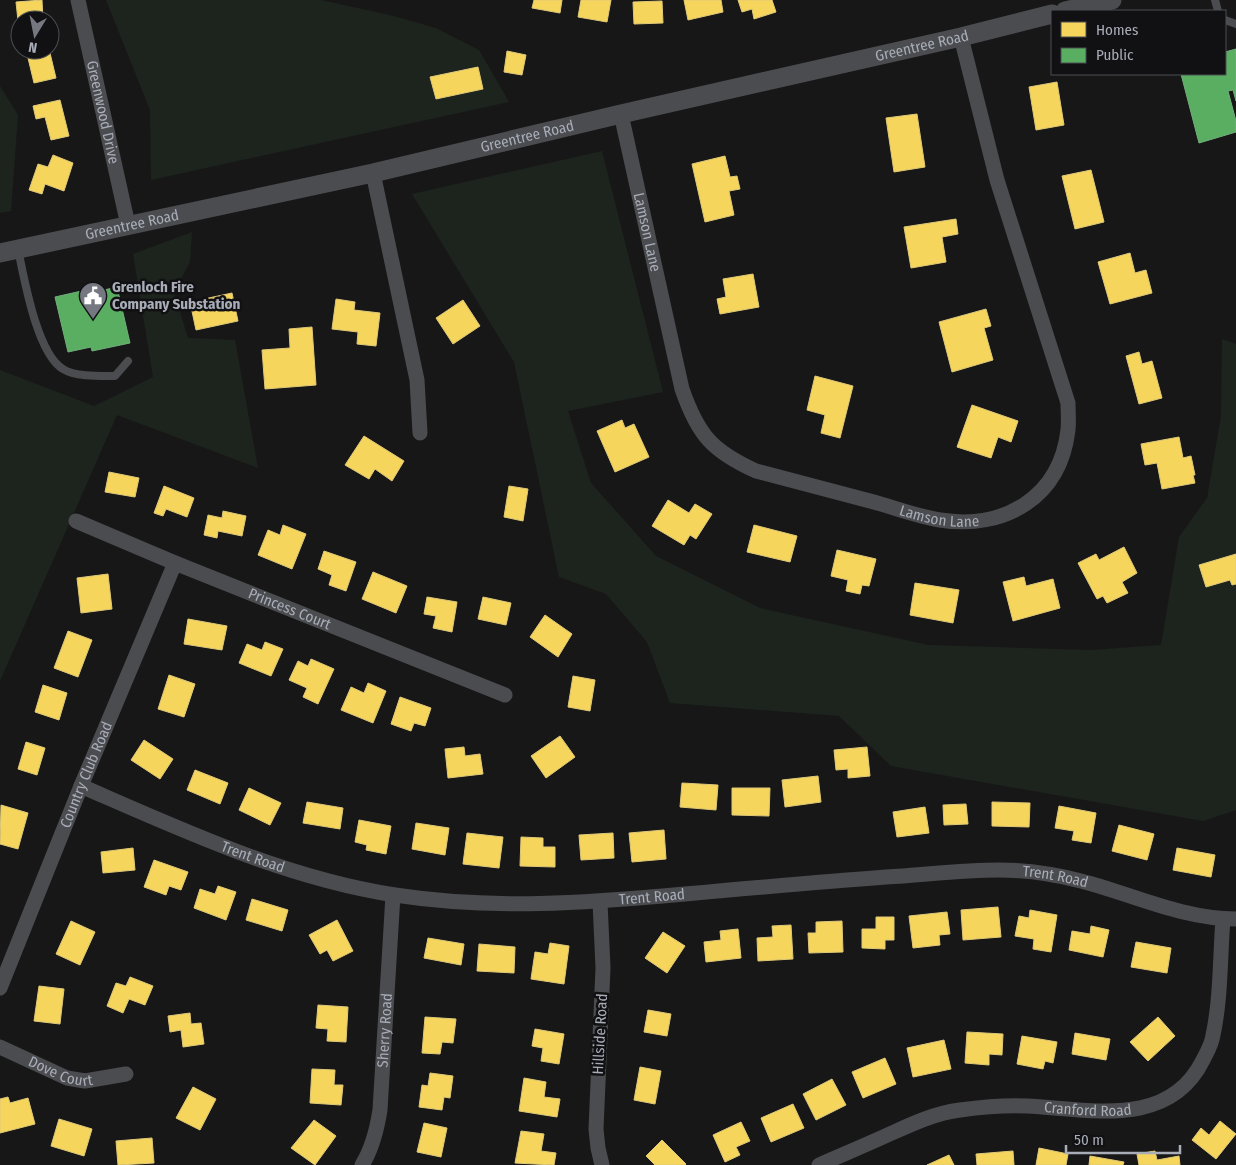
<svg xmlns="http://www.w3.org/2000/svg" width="1236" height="1165" font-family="'Fira Sans Condensed',sans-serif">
  <rect width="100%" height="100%" fill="#171717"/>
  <!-- green -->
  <g fill="#1d241e">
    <path d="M106 0H321L390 15 436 28 479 50 509 102 151 180 150 110Z"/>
    <path d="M0 86 18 115 11 211 0 213Z"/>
    <path d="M602 151 663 392 568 411 591 483 656 556 760 608 928 645 1091 650 1161 645 1179 537 1207 498 1221 416 1222 339 1236 344V810L1203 821 891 766 839 716 670 703 647 642 606 594 559 577 514 362 412 194Z"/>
    <path d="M192 232 190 262 174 292 188 338 235 340 258 468 117 415 0 681V370L94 406 153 377 133 254Z"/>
  </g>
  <!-- homes -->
  <g fill="#f6d55c" stroke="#dfc978">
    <path d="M42 0 43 20H20L19 30 16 2Z"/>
    <path d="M534 0H562L560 13 532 8Z"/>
    <path d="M581 0H611L607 22 578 17Z"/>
    <path d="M684 0H721L723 12 688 20Z"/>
    <path d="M738 0H772L776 12 754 19 752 9 742 12Z"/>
    <path d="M662 1 663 23 634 24 633 2Z"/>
    <path d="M507 51 526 55 522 75 504 72Z"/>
    <path d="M50 53 56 78 34 83 28 58Z"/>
    <path d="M478 67 483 89 436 99 430 77Z"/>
    <path d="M1057 82 1064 125 1036 130 1029 87Z"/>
    <path d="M60 100 69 136 51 140 45 117 36 119 33 106Z"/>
    <path d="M917 114 925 167 894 172 886 118Z"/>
    <path d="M53 155 73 163 64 191 45 184 42 194 29 190 38 164 48 167Z"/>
    <path d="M725 156 730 177 737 176 740 189 729 191 734 215 705 222 692 164Z"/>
    <path d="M1091 170 1104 222 1075 229 1062 176Z"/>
    <path d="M956 219 958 234 942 237 946 262 911 268 904 227Z"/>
    <path d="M1130 253 1135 273 1146 270 1152 293 1110 304 1098 262Z"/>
    <path d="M753 274 759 307 720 314 717 299 726 297 723 279Z"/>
    <path d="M232 293 238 321 196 330 190 302Z"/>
    <path d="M336 299 355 302 354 310 380 313 376 346 357 344 358 332 332 329Z"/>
    <path d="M463 300 480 326 453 344 436 318Z"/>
    <path d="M986 309 991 326 984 328 993 360 952 372 939 322Z"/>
    <path d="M312 327 316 385 265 389 262 350 290 348 289 329Z"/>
    <path d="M1139 352 1142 364 1152 361 1162 398 1139 404 1126 356Z"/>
    <path d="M815 376 853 386 840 438 821 433 825 415 807 410Z"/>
    <path d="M972 405 1018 421 1011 442 998 437 991 458 957 447Z"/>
    <path d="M622 420 625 428 634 424 649 457 615 472 597 431Z"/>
    <path d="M364 436 404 461 392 481 375 469 369 479 345 465Z"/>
    <path d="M1179 437 1183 458 1191 456 1195 475H1193L1195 483 1162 489 1157 463 1145 465 1141 444Z"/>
    <path d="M109 472 139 478 135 497 105 492Z"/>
    <path d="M164 486 194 498 187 517 166 509 163 516 154 513Z"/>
    <path d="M509 486 528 489 523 521 504 517Z"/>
    <path d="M668 500 689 513 695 504 712 514 696 539 690 535 684 545 652 526Z"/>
    <path d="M223 511 246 516 242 536 218 531 217 538 204 535 208 515 222 518Z"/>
    <path d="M283 525 306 534 292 569 258 555 268 530 280 535Z"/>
    <path d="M754 525 797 536 790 562 747 552Z"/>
    <path d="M1124 547 1137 573 1122 582 1128 593 1107 603 1103 596 1097 599 1078 563 1096 554 1099 560Z"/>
    <path d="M837 550 876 559 869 586 862 585 860 594 846 591 848 580 831 576Z"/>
    <path d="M324 551 356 562 346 591 329 585 332 575 318 569Z"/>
    <path d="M1236 554V584L1232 585 1230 580 1206 587 1199 565Z"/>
    <path d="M373 572 407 586 396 613 362 599Z"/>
    <path d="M108 574 112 609 81 613 77 578Z"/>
    <path d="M1024 577 1026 586 1053 579 1060 608 1013 621 1003 582Z"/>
    <path d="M915 583 959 590 953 623 910 615Z"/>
    <path d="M427 597 457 602 452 632 433 628 436 616 424 614Z"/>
    <path d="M483 597 511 603 506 625 478 619Z"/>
    <path d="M545 615 572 634 558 657 530 637Z"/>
    <path d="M188 619 227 626 222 650 184 644Z"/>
    <path d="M68 631 92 640 78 677 54 668Z"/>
    <path d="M265 642 283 649 271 676 239 663 247 644 262 650Z"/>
    <path d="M311 659 334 669 318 704 303 697 307 688 289 680 298 661 308 666Z"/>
    <path d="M169 675 195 684 184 717 158 709Z"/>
    <path d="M573 676 595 680 590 711 568 707Z"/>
    <path d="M368 683 386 691 373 723 341 710 351 687 364 693Z"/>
    <path d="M43 685 67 693 59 720 35 712Z"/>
    <path d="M400 697 431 708 425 726 414 723 411 731 391 724Z"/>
    <path d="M560 736 575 757 546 778 531 756Z"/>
    <path d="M144 740 173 759 160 779 131 760Z"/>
    <path d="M26 742 45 748 37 775 18 769Z"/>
    <path d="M464 747 465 756 480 754 483 774 448 778 445 749Z"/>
    <path d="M867 747 870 776 848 778V769L836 770 834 750Z"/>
    <path d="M195 770 228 783 220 804 187 790Z"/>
    <path d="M818 776 821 802 785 807 782 780Z"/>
    <path d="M682 783 718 785 716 810 680 807Z"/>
    <path d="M249 788 281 803 270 825 239 810Z"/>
    <path d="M732 788H770L769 816 732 815Z"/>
    <path d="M307 802 343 808 340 829 303 823Z"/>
    <path d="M992 802 1030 803 1029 827 992 826Z"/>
    <path d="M966 804 968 824 944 825 943 805Z"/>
    <path d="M1 805 28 813 18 849 0 844Z"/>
    <path d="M1059 806 1096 813 1091 843 1072 840 1074 831 1055 828Z"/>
    <path d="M925 807 929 833 897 837 893 812Z"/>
    <path d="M359 820 391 826 386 854 366 850 367 845 355 842Z"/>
    <path d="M416 823 449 828 445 855 412 849Z"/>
    <path d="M1119 825 1154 834 1147 860 1112 851Z"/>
    <path d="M664 830 666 859 632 862 629 833Z"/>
    <path d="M467 833 503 837 499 868 463 864Z"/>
    <path d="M613 833 614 858 581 860 579 835Z"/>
    <path d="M521 837 543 838V847H555V867L520 866Z"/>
    <path d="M133 848 135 870 103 873 101 852Z"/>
    <path d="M1177 848 1215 855 1211 877 1173 870Z"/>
    <path d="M154 860 188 872 181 890 169 886 166 895 144 887Z"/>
    <path d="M218 886 236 892 226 920 194 908 200 889 215 894Z"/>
    <path d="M252 899 288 910 282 931 246 920Z"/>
    <path d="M998 907 1001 937 963 940 961 910Z"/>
    <path d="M1030 910 1057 915 1051 952 1033 949 1034 939 1015 936 1019 916 1029 918Z"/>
    <path d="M947 912 950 934 939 935 940 945 913 948 909 916Z"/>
    <path d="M876 917H894V940H885V949L862 948V929H876Z"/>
    <path d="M337 920 353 951 333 961 327 950 320 954 309 935Z"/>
    <path d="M71 921 95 932 80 965 56 954Z"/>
    <path d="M842 921 843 952 809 953 808 933H816V922Z"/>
    <path d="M791 925 793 959 758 961 757 938 773 937 772 926Z"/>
    <path d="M1091 926 1109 930 1103 957 1069 950 1072 931 1090 934Z"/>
    <path d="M738 929 741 958 706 962 704 942 721 940 720 931Z"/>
    <path d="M663 932 685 946 667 973 645 958Z"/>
    <path d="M428 938 464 944 461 965 424 958Z"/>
    <path d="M1136 942 1171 948 1167 973 1131 967Z"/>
    <path d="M550 943 569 946 564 984 531 979 535 952 548 954Z"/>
    <path d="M479 944 515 947 514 973 477 971Z"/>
    <path d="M130 977 153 986 145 1005 129 999 123 1013 107 1006 116 983 126 986Z"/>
    <path d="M39 986 64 989 60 1024 34 1021Z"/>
    <path d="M318 1005 348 1007 346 1042 327 1041 328 1029 316 1028Z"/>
    <path d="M648 1010 671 1014 667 1036 644 1032Z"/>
    <path d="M190 1013 191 1024 201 1023 204 1044 183 1047 181 1030 170 1032 168 1016Z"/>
    <path d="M425 1017 456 1019 453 1043 442 1042 440 1054 422 1053Z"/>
    <path d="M1158 1017 1175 1036 1148 1061 1130 1042Z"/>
    <path d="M535 1029 564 1034 559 1064 541 1061 543 1048 532 1046Z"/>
    <path d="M967 1032 1003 1034 1002 1055 989 1054V1065L965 1063Z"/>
    <path d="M1075 1033 1110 1039 1106 1060 1072 1054Z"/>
    <path d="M1022 1036 1057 1042 1053 1063 1045 1061 1043 1069 1017 1064Z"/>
    <path d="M944 1040 951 1069 913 1077 907 1048Z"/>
    <path d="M885 1058 896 1084 863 1098 852 1072Z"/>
    <path d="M640 1067 661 1071 655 1104 634 1100Z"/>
    <path d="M312 1069 335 1070 334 1085H343L341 1105 310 1103Z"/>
    <path d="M430 1073 453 1076 450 1098 444 1097 442 1110 419 1107 422 1085 428 1086Z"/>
    <path d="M524 1078 546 1082 544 1097 560 1099 557 1117 519 1111Z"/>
    <path d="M832 1079 846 1105 816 1120 803 1094Z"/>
    <path d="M193 1087 216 1099 200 1130 176 1118Z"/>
    <path d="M8 1097 10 1103 28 1098 35 1124 0 1133V1099Z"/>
    <path d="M793 1104 804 1128 771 1142 761 1118Z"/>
    <path d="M59 1119 92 1129 84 1156 51 1146Z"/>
    <path d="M314 1120 336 1136 315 1165 291 1148Z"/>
    <path d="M1220 1121 1236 1134 1216 1159 1192 1140 1201 1128 1209 1135Z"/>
    <path d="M741 1122 750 1141 736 1147 740 1155 725 1162 713 1135Z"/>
    <path d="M424 1123 447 1128 441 1157 417 1152Z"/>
    <path d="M521 1131 544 1134 541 1151 556 1153 554 1165 515 1163Z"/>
    <path d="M152 1138 154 1163 118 1165 116 1141Z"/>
    <path d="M662 1140 686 1164 685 1165H655L646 1156Z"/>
    <path d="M1039 1148 1068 1154 1066 1165H1036Z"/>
    <path d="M1013 1151 1014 1165H977L976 1154Z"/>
    <path d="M1155 1151 1157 1160 1179 1156 1180 1165H1139L1137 1154Z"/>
    <path d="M949 1155 954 1165H927Z"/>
    <path d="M1090 1156 1124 1162 1123 1165H1089Z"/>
  </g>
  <!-- public -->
  <g fill="#5aae61" stroke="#71ae7b">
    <path d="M1236 49V101L1233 90 1228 91 1236 121V132L1199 143 1181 74H1225V52Z"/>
    <path d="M117 287 130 343 92 351 91 347 68 352 55 297 86 290 87 294Z"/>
  </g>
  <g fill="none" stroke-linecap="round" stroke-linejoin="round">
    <!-- service -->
    <g stroke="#4b4c50" stroke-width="8">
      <path d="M1215 0 1218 11"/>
      <path d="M1225 20 1236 24"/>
      <path d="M18 249C24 278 37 354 63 369 75 377 101 376 115 376L128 361"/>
    </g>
    <!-- minor -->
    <g stroke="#4b4c50" stroke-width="15">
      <path id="s1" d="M78 0 128 225"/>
      <path id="s2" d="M621 114 682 389C698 435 712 451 756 471 794 481 832 491 870 501 893 507 916 516 940 520 1004 530 1060 498 1068 430 1069 421 1068 412 1068 403L997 180 961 37"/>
      <path d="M373 173 417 380 420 433"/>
      <path id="s3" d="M76 521 175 563 505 695"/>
      <path id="s4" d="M81 786C182 830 285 878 395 895 494 910 586 903 685 894 752 888 819 882 886 877 923 875 961 870 999 870 1027 870 1054 874 1081 881 1132 894 1182 919 1236 919"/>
      <path d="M600 902 603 968 596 1129 598 1148 602 1165"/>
      <path id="s5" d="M0 988 81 786 175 563"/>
      <path id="s6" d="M0 1047 67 1078 85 1081 126 1074"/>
      <path id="s7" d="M362 1165C372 1149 377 1129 380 1110L393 895"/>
      <path id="s8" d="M819 1165C844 1154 868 1144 892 1133 914 1123 936 1113 960 1110 982 1107 1005 1105 1027 1106 1090 1109 1169 1129 1203 1060 1207 1052 1212 1044 1213 1035 1221 998 1220 956 1223 919"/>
    </g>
    <!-- tertiary -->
    <g stroke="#4b4c50" stroke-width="19">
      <path d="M1065 11 1112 0"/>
      <path id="s9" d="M0 253 373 173 621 114 961 37 1052 14"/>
    </g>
  </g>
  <!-- icons -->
  <defs>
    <symbol id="civic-pin" viewBox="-11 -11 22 30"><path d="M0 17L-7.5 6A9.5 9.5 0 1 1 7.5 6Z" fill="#757880" stroke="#111113"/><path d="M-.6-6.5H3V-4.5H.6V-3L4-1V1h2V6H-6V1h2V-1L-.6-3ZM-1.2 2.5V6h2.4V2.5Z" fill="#fff"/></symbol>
  </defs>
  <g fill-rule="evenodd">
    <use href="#civic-pin" x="77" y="280" width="32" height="43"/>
  </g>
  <g text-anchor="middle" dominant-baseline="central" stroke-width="5" stroke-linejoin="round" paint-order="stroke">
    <!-- street labels -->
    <g font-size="15" fill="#a8adb8" stroke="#111113">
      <text stroke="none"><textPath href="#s9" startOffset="945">Greentree Road</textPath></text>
      <text stroke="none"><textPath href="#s1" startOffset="115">Greenwood Drive</textPath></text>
      <text stroke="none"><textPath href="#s9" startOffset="540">Greentree Road</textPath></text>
      <text stroke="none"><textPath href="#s9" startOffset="135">Greentree Road</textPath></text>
      <text stroke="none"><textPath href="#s2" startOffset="121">Lamson Lane</textPath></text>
      <text stroke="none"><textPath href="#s2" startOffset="586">Lamson Lane</textPath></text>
      <text stroke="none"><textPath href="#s3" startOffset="231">Princess Court</textPath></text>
      <text stroke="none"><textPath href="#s5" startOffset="230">Country Club Road</textPath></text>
      <text stroke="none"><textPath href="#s4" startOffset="186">Trent Road</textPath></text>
      <text stroke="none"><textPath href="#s4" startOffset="996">Trent Road</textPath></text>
      <text stroke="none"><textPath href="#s4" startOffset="591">Trent Road</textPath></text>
      <text stroke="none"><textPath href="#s7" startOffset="138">Sherry Road</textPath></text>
      <text transform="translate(600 1034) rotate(-87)">Hillside Road</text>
      <text stroke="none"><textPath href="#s6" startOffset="66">Dove Court</textPath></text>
      <text stroke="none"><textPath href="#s8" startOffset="280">Cranford Road</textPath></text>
    </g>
    <!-- poi labels -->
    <g font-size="15" font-weight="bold" fill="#a8adb8" stroke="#111113" text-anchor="start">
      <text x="112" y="287">Grenloch Fire<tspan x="112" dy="17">Company Substation</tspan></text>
    </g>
  </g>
  <!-- legend -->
  <rect x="1051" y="10" width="175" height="65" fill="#111113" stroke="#4d4f55"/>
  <rect x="1061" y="22" width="25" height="15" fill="#f6d55c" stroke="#4d4f55"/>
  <text x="1096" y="35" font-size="15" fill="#a8adb8">Homes</text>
  <rect x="1061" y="48" width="25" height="15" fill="#5aae61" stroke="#4d4f55"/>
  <text x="1096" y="60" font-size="15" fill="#a8adb8">Public</text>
  <!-- north arrow -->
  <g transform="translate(35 35) rotate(190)"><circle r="24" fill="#111113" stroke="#4d4f55"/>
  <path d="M0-4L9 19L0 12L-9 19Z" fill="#757880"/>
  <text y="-8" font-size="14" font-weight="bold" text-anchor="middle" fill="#a8adb8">N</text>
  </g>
  <!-- scale -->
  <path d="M1066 1145v8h114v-8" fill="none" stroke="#a8adb8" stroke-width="2.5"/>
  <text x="1074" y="1145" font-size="15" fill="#a8adb8" stroke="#111113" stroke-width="4" paint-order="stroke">50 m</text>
</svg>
